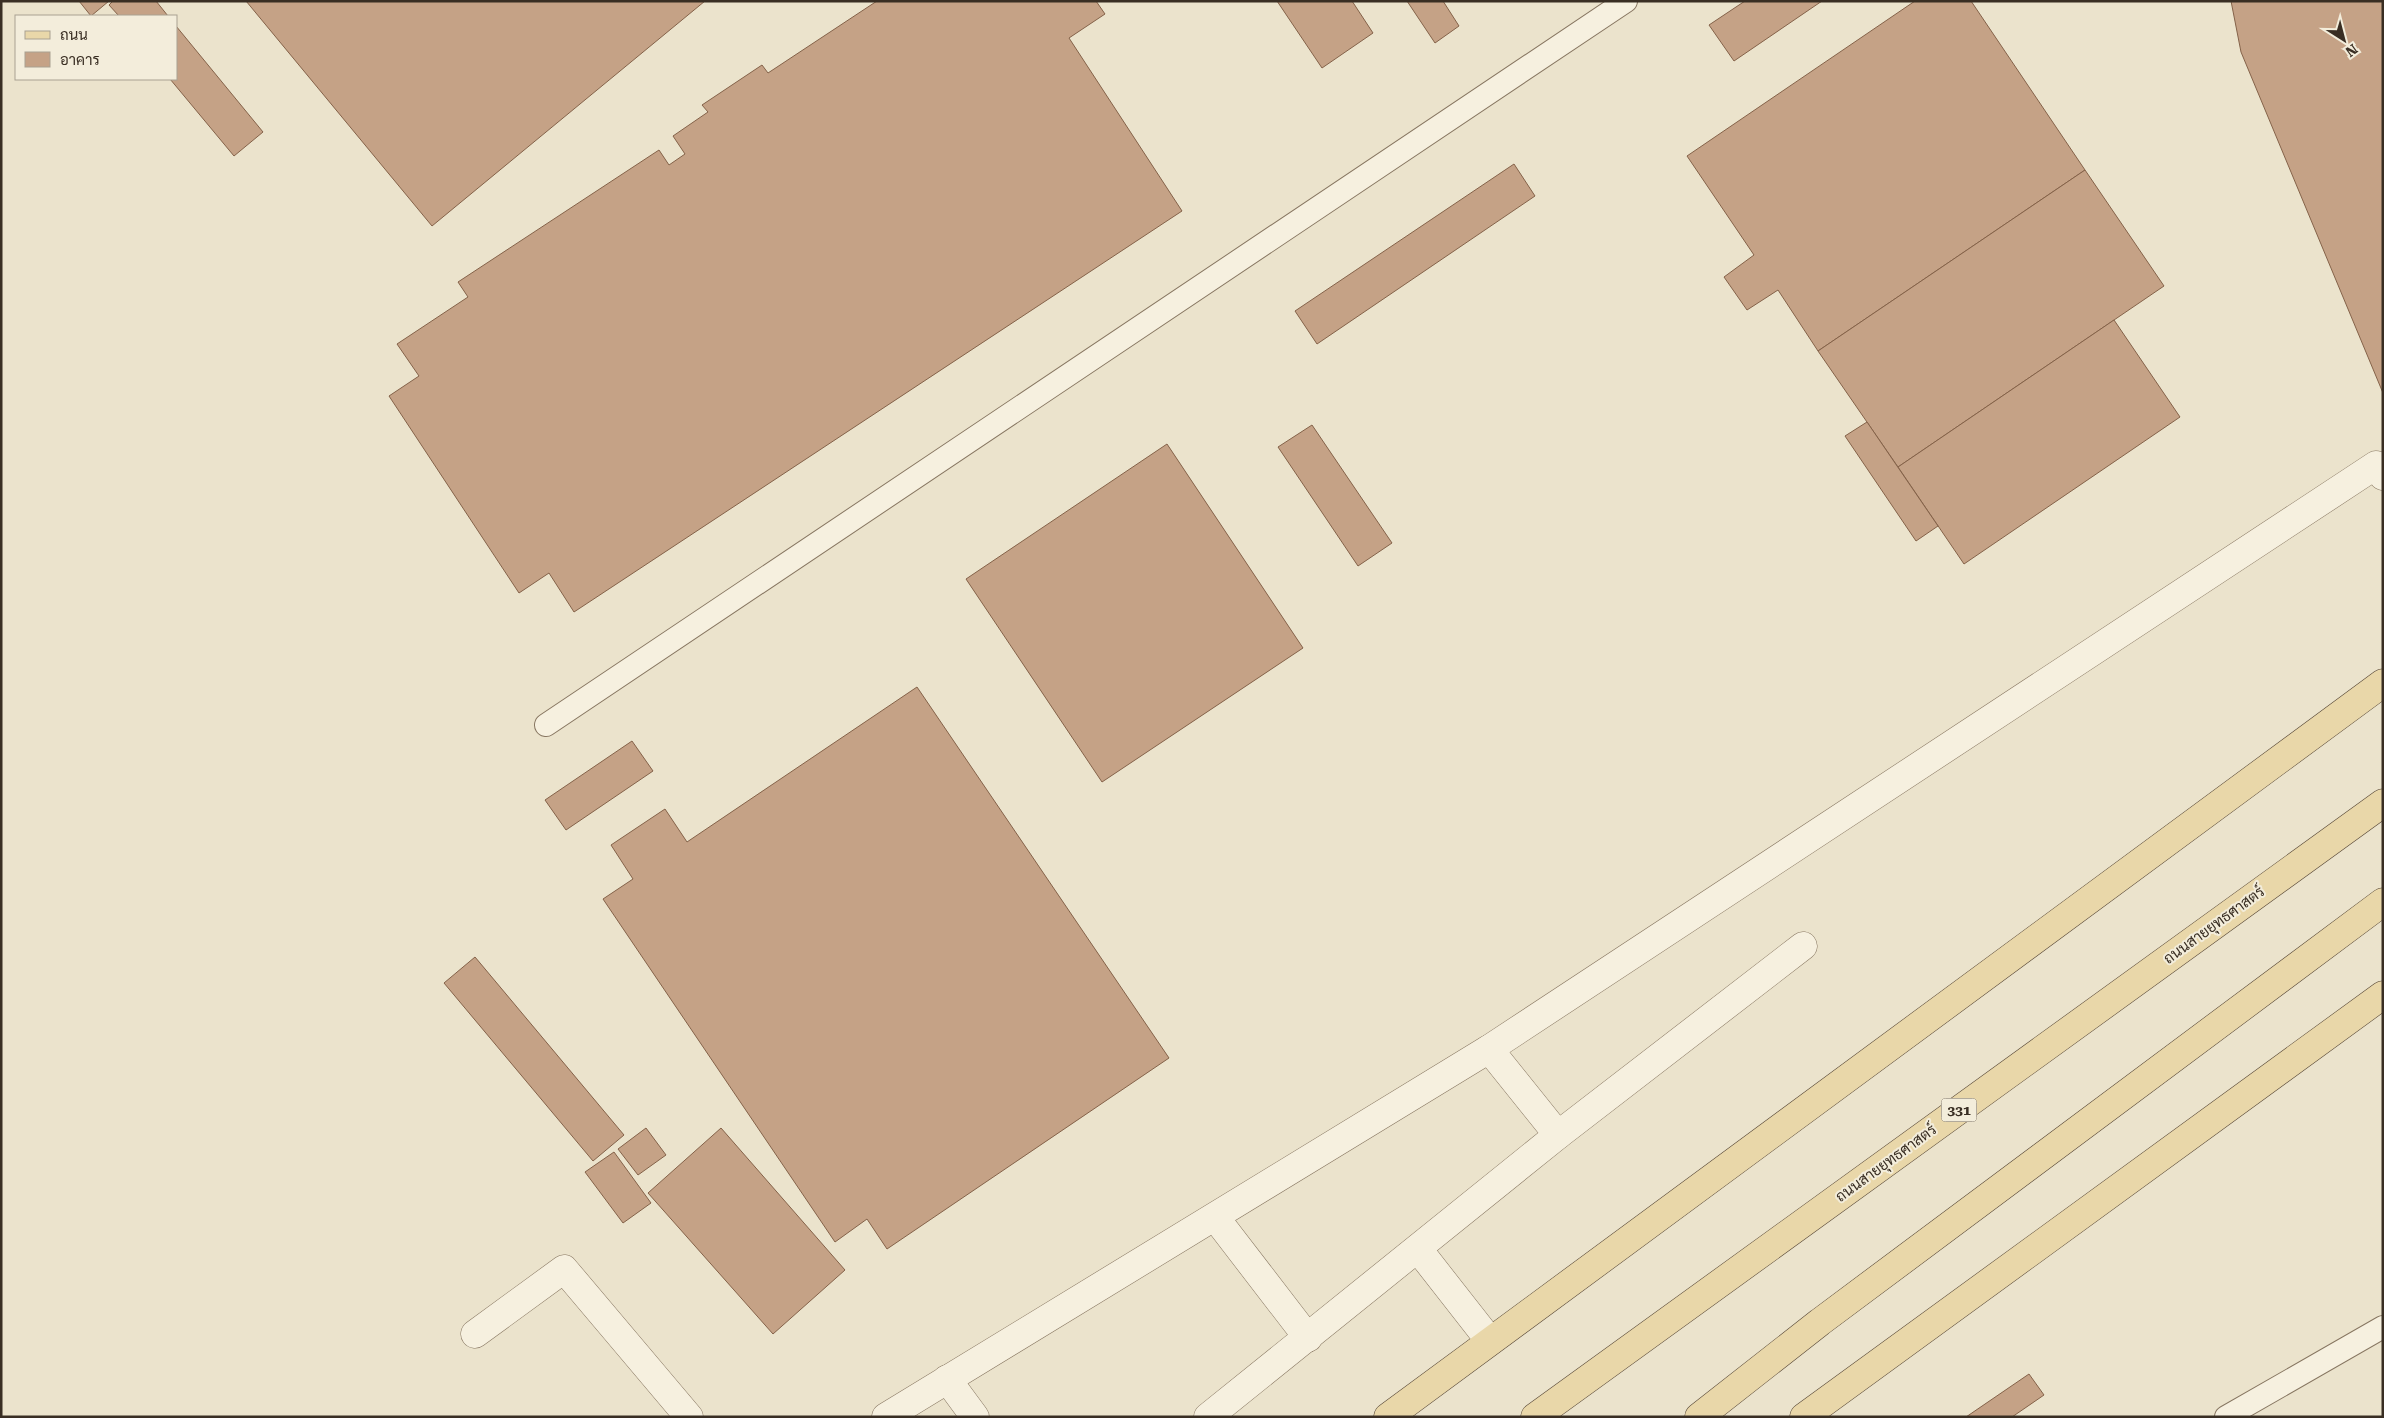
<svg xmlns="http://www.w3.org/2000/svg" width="2384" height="1418" font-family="'Roboto Serif',Sarabun,serif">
  <rect width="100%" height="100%" fill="#ebe3cc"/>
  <!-- building -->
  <g fill="#c5a286" stroke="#846249">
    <path d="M79 1H109L91 16Z"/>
    <path d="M113 1H156L168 16H119L109 5Z"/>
    <path d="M246 1H705L432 226Z"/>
    <path d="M877 1H1096L1105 14 1069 38 1182 211 574 612 549 573 519 593 389 396 419 376 397 344 468 297 458 282 659 150 669 165 685 154 673 136 708 112 702 105 762 65 768 73Z"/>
    <path d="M1277 1H1352L1373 33 1322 68Z"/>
    <path d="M1407 1H1443L1459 26 1435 43Z"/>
    <path d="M1745 1H1822L1734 61 1709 25Z"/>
    <path d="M1915 1H1971L2085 170 1818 351 1778 290 1747 310 1724 277 1754 255 1687 156Z"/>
    <path d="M2231 1H2383V393L2241 52Z"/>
    <path d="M176 26 263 132 234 156 170 79H176Z"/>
    <path d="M1514 164 1535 196 1317 344 1295 311Z"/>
    <path d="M2085 170 2164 286 1898 467 1818 351Z"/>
    <path d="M2114 320 2180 417 1964 564 1898 467Z"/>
    <path d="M1867 422 1938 526 1916 541 1845 436Z"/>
    <path d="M1312 425 1392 543 1358 566 1278 447Z"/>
    <path d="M1167 444 1303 648 1102 782 966 579Z"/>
    <path d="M917 687 1169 1058 887 1249 867 1219 835 1242 603 899 633 879 611 845 665 809 687 842Z"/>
    <path d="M632 741 653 771 566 830 545 800Z"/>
    <path d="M475 957 624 1135 593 1161 444 983Z"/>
    <path d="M646 1128 666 1155 638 1175 618 1149Z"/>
    <path d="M721 1128 845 1270 773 1334 648 1193Z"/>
    <path d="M614 1152 651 1203 623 1223 585 1172Z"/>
    <path d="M2029 1374 2044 1395 2012 1417H1966Z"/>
  </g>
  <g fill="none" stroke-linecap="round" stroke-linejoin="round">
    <defs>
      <g id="lane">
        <path d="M546 725 1626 1"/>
        <path d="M2226 1417 2383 1327"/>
      </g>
      <g id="street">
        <path d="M1489 1049 1558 1135"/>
        <path d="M1215 1217 1308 1338"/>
        <path d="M1418 1249 1490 1341"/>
        <path d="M475 1334 564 1269 689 1417"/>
        <path d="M947 1379 975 1417"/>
        <path d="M886 1417 1489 1049 2376 465 2383 476"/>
        <path d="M1208 1417 1558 1135 1803 946"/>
      </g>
      <g id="primary">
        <path d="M1388 1417 2383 683"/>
        <path d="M1535 1417 2383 803"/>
        <path d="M1699 1417 1820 1322 2383 902"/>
        <path d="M1804 1417 2383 995"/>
      </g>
    </defs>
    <!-- lane casing -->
    <use href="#lane" stroke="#877661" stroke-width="24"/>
    <!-- street casing -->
    <use href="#street" stroke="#877661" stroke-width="29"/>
    <!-- primary casing -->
    <use href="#primary" stroke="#554535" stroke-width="29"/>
    <!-- lane -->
    <use href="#lane" stroke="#f6f0df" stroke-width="22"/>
    <!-- street -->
    <use href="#street" stroke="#f6f0df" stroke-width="28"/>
    <!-- primary -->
    <use href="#primary" stroke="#e9d7a9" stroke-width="28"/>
  </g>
  <g text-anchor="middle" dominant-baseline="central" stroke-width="4" stroke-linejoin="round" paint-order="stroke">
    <!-- shield labels -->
    <rect fill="#f3eddb" stroke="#71675a" stroke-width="1" x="1941.5" y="1098.5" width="35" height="23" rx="4"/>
    <g font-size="14" font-weight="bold" fill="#392e23">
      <text x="1959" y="1110">331</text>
    </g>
    <!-- street labels -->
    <g font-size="15" fill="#392e23" stroke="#f3eddb">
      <text transform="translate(2214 925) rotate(-36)">ถนนสายยุทธศาสตร์</text>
      <text transform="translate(1886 1163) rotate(-36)">ถนนสายยุทธศาสตร์</text>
    </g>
  </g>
  <!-- border -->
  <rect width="2384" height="1418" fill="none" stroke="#392e23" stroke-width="5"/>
  <!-- legend -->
  <rect x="15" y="15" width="162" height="65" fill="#f3eddb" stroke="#a9a191"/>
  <rect x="25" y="31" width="25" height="8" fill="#e9d7a9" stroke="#a9a191"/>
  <text x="60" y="40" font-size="15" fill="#392e23">ถนน</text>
  <rect x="25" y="52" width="25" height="15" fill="#c5a286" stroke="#a9a191"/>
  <text x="60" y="65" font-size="15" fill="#392e23">อาคาร</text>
  <!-- north arrow -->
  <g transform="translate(2344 40) rotate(144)" stroke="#f3eddb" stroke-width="4" paint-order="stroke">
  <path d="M0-4L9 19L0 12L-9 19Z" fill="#392e23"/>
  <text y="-8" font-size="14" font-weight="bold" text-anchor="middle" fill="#392e23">N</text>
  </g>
</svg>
